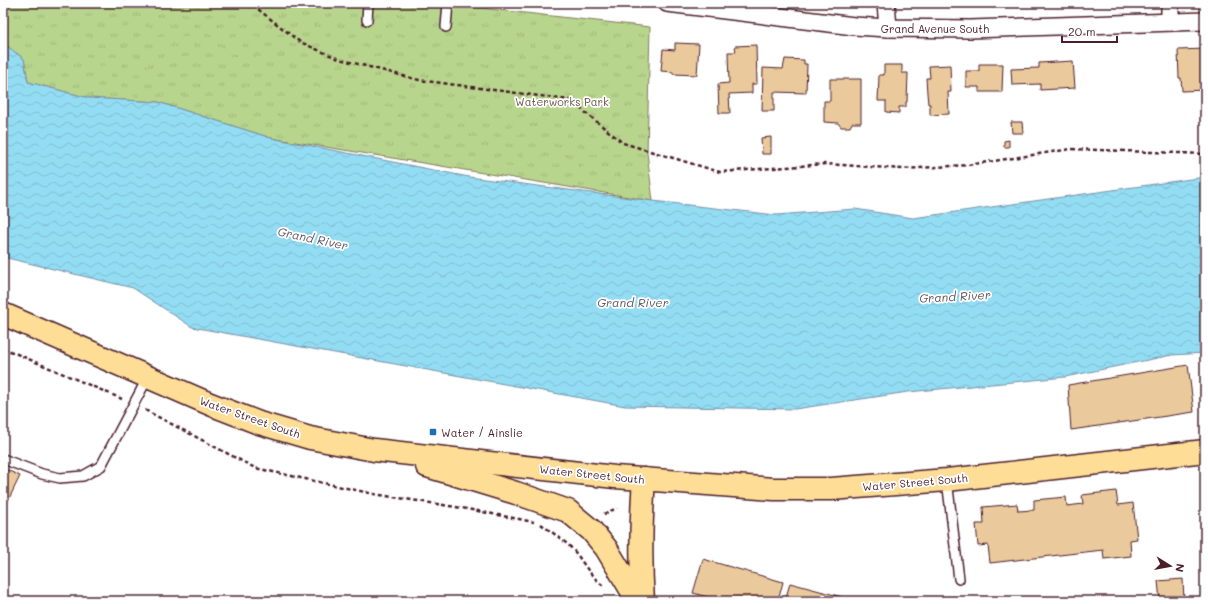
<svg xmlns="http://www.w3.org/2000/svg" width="1208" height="604" font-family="Mali,sans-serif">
  <defs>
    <pattern id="park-tufts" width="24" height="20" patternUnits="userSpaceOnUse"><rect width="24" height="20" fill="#b8d58d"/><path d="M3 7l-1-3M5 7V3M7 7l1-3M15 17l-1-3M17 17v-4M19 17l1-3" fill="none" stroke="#a0b67a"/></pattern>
    <pattern id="water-waves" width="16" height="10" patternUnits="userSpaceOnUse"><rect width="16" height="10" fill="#93ddf4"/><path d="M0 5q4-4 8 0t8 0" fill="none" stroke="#80bdd1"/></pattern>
  </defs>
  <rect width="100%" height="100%" fill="#fff"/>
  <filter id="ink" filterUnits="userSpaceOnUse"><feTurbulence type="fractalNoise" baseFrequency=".025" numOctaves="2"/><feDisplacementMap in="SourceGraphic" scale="8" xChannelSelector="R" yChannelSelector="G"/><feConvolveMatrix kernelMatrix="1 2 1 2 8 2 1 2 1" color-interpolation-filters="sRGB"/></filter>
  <g filter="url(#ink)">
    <!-- park -->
    <path fill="url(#park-tufts)" stroke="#817a5c" d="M3 3H436L650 27 647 153 653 201 271 138 158 102 89 98 28 82 24 59 3 43Z"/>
    <!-- water -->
    <path fill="url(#water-waves)" stroke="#7691a4" d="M3 43 24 59 28 82 89 98 158 102 271 138 469 177 653 201 776 215 855 209 913 218 1205 177V353L1172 355 1065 377 908 392 795 409 625 406 192 327 133 288 3 257Z"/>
    <!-- building -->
    <g fill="#eac99c" stroke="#4a1f2b">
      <path d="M675 43 699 44 697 75 673 74V72L661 71 663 49 675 50Z"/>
      <path d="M756 45 757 84H752V93L729 94 730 113H719L718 84 729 83 728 52H736L735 46Z"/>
      <path d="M1205 49V90L1182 91 1181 78H1179L1178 50Z"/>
      <path d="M785 59 804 60V64H807L806 93 774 92V111H762L763 68 783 69Z"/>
      <path d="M1073 61 1075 88 1040 90V84L1012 85 1011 69 1039 68V63Z"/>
      <path d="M979 64H1003L1002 92H979V87H966V71H979Z"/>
      <path d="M884 65H902V73H908L907 102H906V107H899V113L886 112V101H878L879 75H884Z"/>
      <path d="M950 65 951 92H948L949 114 930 115V104H928L927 93 926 78H930L929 66Z"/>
      <path d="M830 79H861V123H852L850 127H841L838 123 824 122V101H830Z"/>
      <path d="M1011 122H1022L1023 133H1012Z"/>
      <path d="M771 137V154H762L761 138Z"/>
      <path d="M1009 140V147H1004V141Z"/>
      <path d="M1188 365 1194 412 1071 430 1068 385Z"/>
      <path d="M3 468 20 476 3 511Z"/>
      <path d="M1116 491 1118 505 1133 503 1137 539 1130 540 1131 556 1104 559 1103 550 990 563 988 545 978 546 976 524H984L983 507 1017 504 1018 511 1034 510V500L1066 497 1067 506 1083 504 1082 495Z"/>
      <path d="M703 559 783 582 778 601H722L693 593Z"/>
      <path d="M1183 579 1184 601H1160L1158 581Z"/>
      <path d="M790 583 857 601H785Z"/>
    </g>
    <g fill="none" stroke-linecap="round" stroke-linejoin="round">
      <defs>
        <g id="lane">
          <path d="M367 20 368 3"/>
          <path d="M446 27 448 3"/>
          <path d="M3 459 42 474 60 478 83 476 101 466 148 377"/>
          <path d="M947 480 959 579"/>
        </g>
        <g id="street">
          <path d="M667 3 854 26 888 28 970 29 1205 21"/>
          <path d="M886 3 888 28"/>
          <path d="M1170 3V22"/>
        </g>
        <g id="primary">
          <path d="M3 314 210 404 259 423 310 438 374 450 615 477 774 489H831L947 480 1205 451"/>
          <path d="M427 466 516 493 568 511 591 530 606 548 638 601"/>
          <path d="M643 601C640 559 641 521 644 479"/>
        </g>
      </defs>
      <!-- lane casing -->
      <use href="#lane" stroke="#4a1f2b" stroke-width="12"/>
      <!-- street casing -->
      <use href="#street" stroke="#4a1f2b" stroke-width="20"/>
      <!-- primary casing -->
      <use href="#primary" stroke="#4a1f2b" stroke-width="25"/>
      <!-- path -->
      <g stroke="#4a1f2b" stroke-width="2.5" stroke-dasharray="4 3" stroke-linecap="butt">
        <path d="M255 3 259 10 300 42 339 59 419 80 570 100 623 143 720 172 826 164 903 169 968 165 1071 149 1205 154"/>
        <path d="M3 348 122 399"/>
        <path d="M145 410 255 468 374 494 462 508 534 522"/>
        <path d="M604 514 617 508"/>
        <path d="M541 524C551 532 567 542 575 552 586 566 589 575 605 587"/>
      </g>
      <!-- lane -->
      <use href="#lane" stroke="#fff" stroke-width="9"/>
      <!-- street -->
      <use href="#street" stroke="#fff" stroke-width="17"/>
      <!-- primary -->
      <use href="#primary" stroke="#fedd96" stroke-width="22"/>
    </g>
  </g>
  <!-- markers -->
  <rect fill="#1f6fb2" stroke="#fff" stroke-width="1.5" x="429" y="428" width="8" height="8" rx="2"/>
  <g text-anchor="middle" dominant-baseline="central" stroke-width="3.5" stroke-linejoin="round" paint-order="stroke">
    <!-- street labels -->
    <g font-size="11" fill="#4a1f2b" stroke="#fff">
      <text x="935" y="28">Grand Avenue South</text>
      <text transform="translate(250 417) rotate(19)">Water Street South</text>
      <text transform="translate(592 474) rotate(6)">Water Street South</text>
      <text transform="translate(915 482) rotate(-5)">Water Street South</text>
    </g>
    <!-- park labels -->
    <g font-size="11" fill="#6b5648" stroke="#fff">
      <text x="562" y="101">Waterworks Park</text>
    </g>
    <!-- poi labels -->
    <g font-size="11" fill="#4a1f2b" stroke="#fff" text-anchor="start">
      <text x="441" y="432">Water / Ainslie</text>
    </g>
    <!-- water labels -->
    <g font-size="12" font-style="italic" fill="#605867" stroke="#fff">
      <text transform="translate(313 238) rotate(12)">Grand River</text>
      <text transform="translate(955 296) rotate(-3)">Grand River</text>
      <text x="633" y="302">Grand River</text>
    </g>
  </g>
  <!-- margin -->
  <rect width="1208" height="604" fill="none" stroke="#fff" stroke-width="16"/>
  <rect x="8" y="8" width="1192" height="588" fill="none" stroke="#4a1f2b" stroke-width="1.5" filter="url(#ink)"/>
  <!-- north arrow -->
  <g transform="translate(1170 566) rotate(101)" stroke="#ffffff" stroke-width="3" paint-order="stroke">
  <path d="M0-3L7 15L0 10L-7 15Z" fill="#4a1f2b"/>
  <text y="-6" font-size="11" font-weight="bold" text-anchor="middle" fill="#4a1f2b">N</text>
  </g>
  <!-- scale -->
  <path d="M1062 36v6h55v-6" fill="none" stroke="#4a1f2b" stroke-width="2"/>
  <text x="1068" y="36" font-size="12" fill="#4a1f2b" stroke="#ffffff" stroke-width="3" paint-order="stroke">20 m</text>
</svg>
